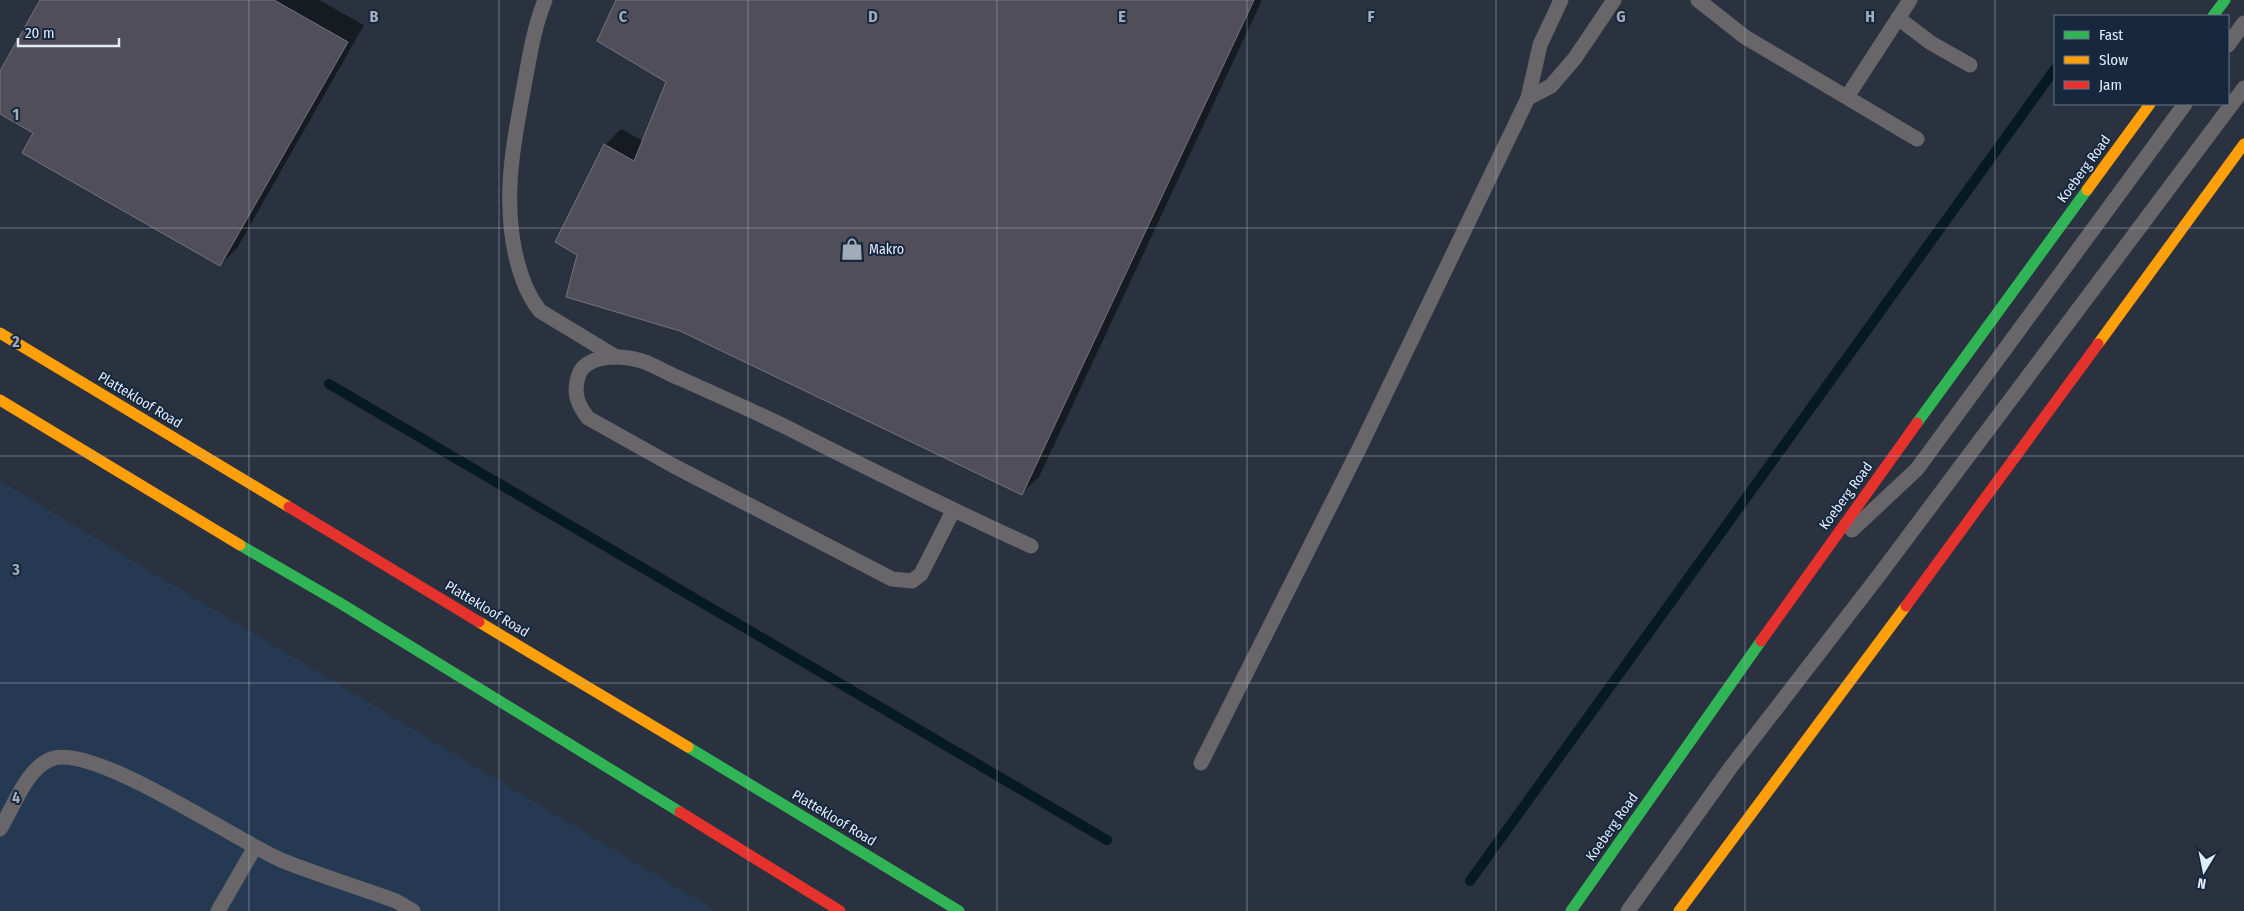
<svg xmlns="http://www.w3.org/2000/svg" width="2244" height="911" font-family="'Fira Sans Condensed',sans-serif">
  <rect width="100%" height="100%" fill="#2a323f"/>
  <!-- built -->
  <path fill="#263953" d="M0 481 716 911H0Z"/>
  <!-- shadow -->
  <g fill="#0007">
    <path d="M42 0H319L364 25 237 248 220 265 35 132 0 113V73Z"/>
    <path d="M618 0H1262L1039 477 1022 493 605 145 621 129 643 141 668 82Z"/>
  </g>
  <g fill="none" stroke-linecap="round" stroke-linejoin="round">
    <!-- stream -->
    <g stroke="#061a22" stroke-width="10">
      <path d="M329 384 1107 840"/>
      <path d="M1470 881 2055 69"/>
    </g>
  </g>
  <!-- building -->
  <g fill="#504e58" stroke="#75737e">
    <path d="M40 0H274L348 42 220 266 22 153 33 133 0 114V71Z"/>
    <path d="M616 0H1254L1022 495 680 331 566 297 577 255 555 242 604 144 634 161 666 82 597 41Z"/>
  </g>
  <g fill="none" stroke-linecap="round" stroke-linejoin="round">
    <!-- lane -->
    <g stroke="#69666a" stroke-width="15">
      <path d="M545 0C533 30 529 60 523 92 516 130 508 171 510 210 511 242 519 285 540 311L616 357"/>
      <path d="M1698 0 1745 37 1917 139"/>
      <path d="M1898 18 1931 43 1970 65"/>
      <path d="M2228 45 2244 23"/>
      <path d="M1847 97 1910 0"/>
      <path d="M1528 98 1551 86 1575 58 1614 0"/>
      <path d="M953 511 921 574 912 581 892 579 672 465 588 418C578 405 573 394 578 377 585 353 623 355 642 361 654 365 667 373 679 378 715 394 751 410 786 427 867 468 948 508 1031 546"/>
      <path d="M1852 530 1917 469 2185 104"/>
      <path d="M1201 763 1360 447 1528 98 1540 45 1561 0"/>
      <path d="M0 829C14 807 25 770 51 759 92 742 235 840 281 860 318 875 358 887 396 901L413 911"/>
      <path d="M218 911 255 847"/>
      <path d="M1628 911 1731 767 1880 574 2244 88"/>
    </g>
    <!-- fast -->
    <g stroke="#30b455" stroke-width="11">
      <path d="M2213 16 2225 0"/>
      <path d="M1917 423 2087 190"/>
      <path d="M240 545 340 603 680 812"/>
      <path d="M688 747 959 911"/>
      <path d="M1571 911 1761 641"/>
    </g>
    <!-- slow -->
    <g stroke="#ff9f0a" stroke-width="11">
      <path d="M2087 190 2150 104"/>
      <path d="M0 333 289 507"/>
      <path d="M2098 344 2244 144"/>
      <path d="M0 400 240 545"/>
      <path d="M479 622 688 747"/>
      <path d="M1679 911 1906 606"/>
    </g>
    <!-- jam -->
    <g stroke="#e5322d" stroke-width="11">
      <path d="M289 507 479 622"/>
      <path d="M1906 606 2098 344"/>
      <path d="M1761 641 1917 423"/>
      <path d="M680 812 840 911"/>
    </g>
  </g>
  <!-- grid -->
  <path fill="none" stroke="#a1abb9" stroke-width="1" stroke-opacity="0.55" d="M249 0V911M499 0V911M748 0V911M997 0V911M1247 0V911M1496 0V911M1745 0V911M1995 0V911M0 228H2244M0 456H2244M0 683H2244"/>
  <!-- icons -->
  <defs>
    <symbol id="shop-bare" viewBox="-9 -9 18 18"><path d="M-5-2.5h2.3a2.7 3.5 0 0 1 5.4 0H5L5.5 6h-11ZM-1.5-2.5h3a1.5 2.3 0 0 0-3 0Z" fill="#a1abb9" stroke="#17273d" stroke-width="2.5" paint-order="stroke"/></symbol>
  </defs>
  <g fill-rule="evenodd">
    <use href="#shop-bare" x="836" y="233" width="32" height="32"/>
  </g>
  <g text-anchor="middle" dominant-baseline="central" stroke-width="4" stroke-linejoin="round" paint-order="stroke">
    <!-- street labels -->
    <g font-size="14" fill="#e1ecfb" stroke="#17273d">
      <text transform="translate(2084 169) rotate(-54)">Koeberg Road</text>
      <text transform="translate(140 400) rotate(31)">Plattekloof Road</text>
      <text transform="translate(1846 496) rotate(-54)">Koeberg Road</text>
      <text transform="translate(487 609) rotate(31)">Plattekloof Road</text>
      <text transform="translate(834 818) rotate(31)">Plattekloof Road</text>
      <text transform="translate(1612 827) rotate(-55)">Koeberg Road</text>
    </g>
    <!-- poi labels -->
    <g font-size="14" fill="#e1ecfb" stroke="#17273d" text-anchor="start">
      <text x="869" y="249">Makro</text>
    </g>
  </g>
  <g font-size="16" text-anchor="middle" font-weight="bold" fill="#a1abb9" stroke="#17273d" stroke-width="4" stroke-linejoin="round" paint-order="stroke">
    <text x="374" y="22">B</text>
    <text x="623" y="22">C</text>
    <text x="873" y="22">D</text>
    <text x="1122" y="22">E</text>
    <text x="1371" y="22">F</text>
    <text x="1621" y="22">G</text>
    <text x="1870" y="22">H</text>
    <text x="16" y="120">1</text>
    <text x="16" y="347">2</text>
    <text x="16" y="575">3</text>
    <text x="16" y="803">4</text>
  </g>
  <!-- legend -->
  <rect x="2054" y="15" width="175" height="90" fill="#17273d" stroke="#687689"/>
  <rect x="2064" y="31" width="25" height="8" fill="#30b455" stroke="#687689"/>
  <text x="2099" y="40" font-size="15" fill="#e1ecfb">Fast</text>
  <rect x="2064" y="56" width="25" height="8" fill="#ff9f0a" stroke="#687689"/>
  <text x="2099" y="65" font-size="15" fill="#e1ecfb">Slow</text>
  <rect x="2064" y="81" width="25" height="8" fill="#e5322d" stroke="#687689"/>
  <text x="2099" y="90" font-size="15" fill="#e1ecfb">Jam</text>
  <!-- north arrow -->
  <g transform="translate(2204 871) rotate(190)" stroke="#17273d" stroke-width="4" paint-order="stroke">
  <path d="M0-4L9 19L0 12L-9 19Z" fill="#e1ecfb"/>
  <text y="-8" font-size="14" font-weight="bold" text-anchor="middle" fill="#e1ecfb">N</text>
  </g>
  <!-- scale -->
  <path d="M18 38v8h101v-8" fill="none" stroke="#e1ecfb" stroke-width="2.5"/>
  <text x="25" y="38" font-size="15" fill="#e1ecfb" stroke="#17273d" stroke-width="4" paint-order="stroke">20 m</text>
</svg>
